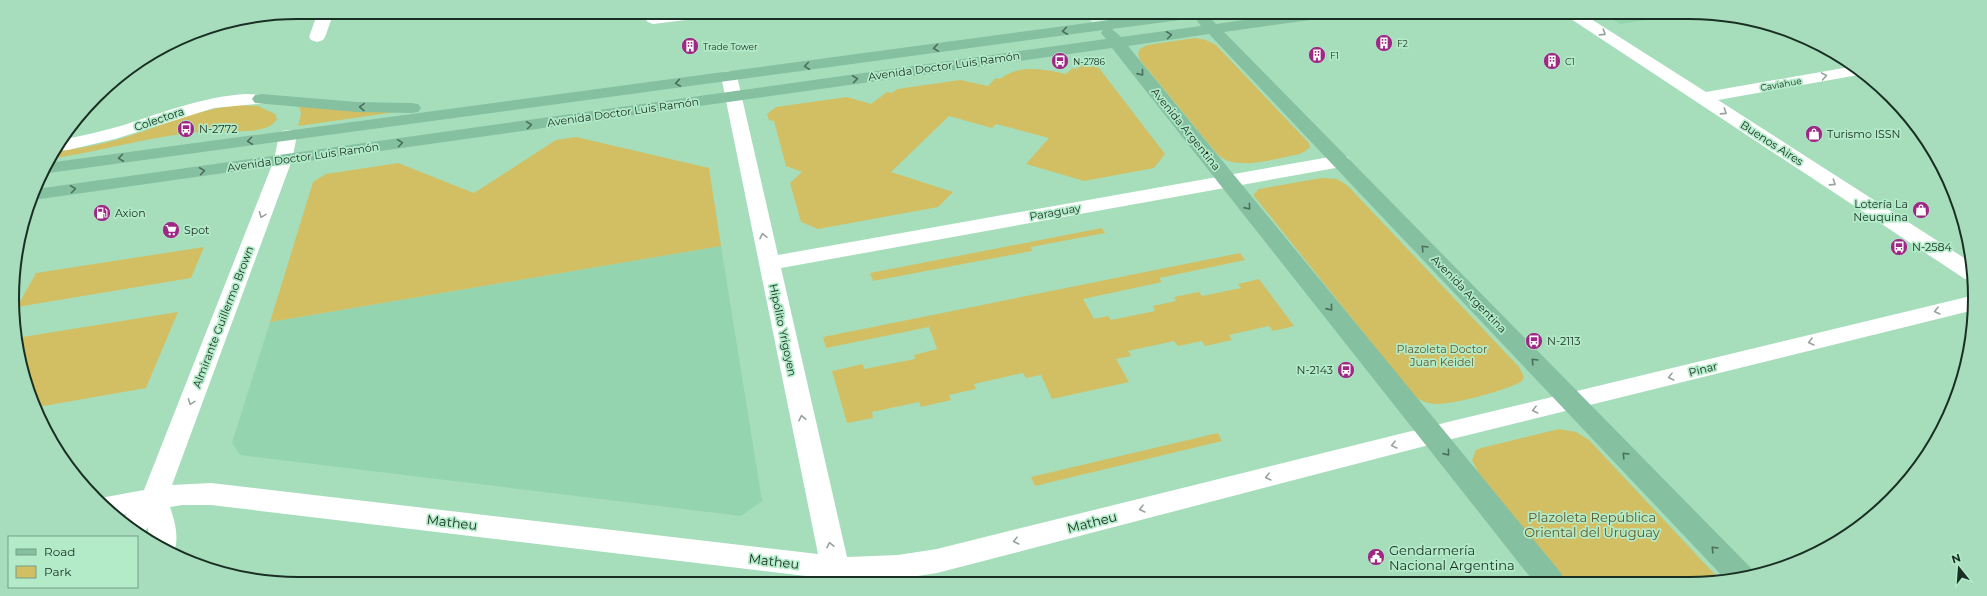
<svg xmlns="http://www.w3.org/2000/svg" width="1987" height="596" font-family="Montserrat,sans-serif">
  <rect width="100%" height="100%" fill="#a6debc"/>
  <!-- built -->
  <g fill="#94d4ae">
    <path d="M1604 12H1682L1686 14 1620 24 1604 14Z"/>
    <path d="M721 246 762 501 741 516 240 455 232 443 270 322Z"/>
  </g>
  <!-- green -->
  <g fill="#d2bf63">
    <path d="M1099 12H1156L1111 18 1104 17Z"/>
    <path d="M1195 38 1206 40 1216 45 1309 143 1310 148 1300 154C1277 158 1236 172 1218 155L1140 60 1138 54 1140 49 1147 45Z"/>
    <path d="M1082 64 1099 68 1165 154 1154 168 1084 181 1026 164 1049 138 996 124 992 128 949 116 891 172 953 192 938 207 818 229 801 222 790 183 802 172 786 166 774 121 769 120 767 114 776 107 847 97 871 104 887 92 892 93 897 89 960 80 988 86 996 78 1000 79C1019 64 1044 69 1066 74L1073 68 1077 69Z"/>
    <path d="M240 105 258 106 275 114 277 119C268 136 229 130 213 131 157 134 104 151 49 159L54 152C76 149 98 145 120 139 162 126 195 109 240 105Z"/>
    <path d="M299 105 339 110 396 112 298 126 301 114Z"/>
    <path d="M576 137 709 168 721 246 270 322 313 182 326 174 398 163 474 193 556 140Z"/>
    <path d="M1321 178 1337 179 1348 186 1519 367 1524 377 1522 381C1512 389 1451 405 1437 404 1428 404 1421 401 1414 396L1254 196V194L1259 189Z"/>
    <path d="M1102 228 1105 233 1031 247 1032 251 873 281 870 273Z"/>
    <path d="M204 247 191 278 17 307 36 273Z"/>
    <path d="M1240 253 1245 260 1159 278 1162 282 1083 299 1094 319 1108 316 1111 320 1155 311 1153 306 1176 301 1174 297 1199 292 1202 296 1241 288 1238 284 1259 279 1294 326 1273 331 1269 326 1229 335 1232 340 1205 346 1202 341 1178 346 1174 341 1128 351 1131 356 1116 359 1129 382 1052 399 1041 375 1026 378 1023 373 974 384 976 389 949 395 951 400 921 407 919 402 872 412 873 418 847 423 832 371 863 364 864 369 915 359 914 355 937 349 929 327 826 348 823 337Z"/>
    <path d="M178 312 146 388 38 407 22 372 16 338Z"/>
    <path d="M1559 429 1576 432 1589 440 1722 582H1567L1478 472 1472 460 1476 450 1481 448Z"/>
    <path d="M1218 433 1222 441 1035 486 1031 477Z"/>
  </g>
  <g fill="none" stroke-linecap="round" stroke-linejoin="round">
    <!-- minor -->
    <g fill="#fff" fill-rule="evenodd">
      <path d="M318 12H334L325 37 323 40 317 42 311 40 309 37Z"/>
      <path d="M672 12H718L715 15 710 17 653 24 648 22 645 19 648 16Z"/>
      <path d="M1562 12H1580L1706 92 1855 66 1864 74 1718 100 1972 263 1973 281 1965 279 1565 15Z"/>
      <path d="M729 71 735 72 737 76 778 255 1341 155 1348 157 1350 161 1348 165 1341 167 781 268 847 557 898 555 937 549 1452 421 1975 295 1974 310 1452 439 937 573 898 579 852 581V583H824L823 578 211 505H182L170 507C175 522 180 539 173 554L149 541 148 527 141 537 121 521 127 514 115 516 95 499 144 490 274 160 279 135 282 131 288 130 294 131 297 135 292 160 172 485 211 483 818 554 721 76 723 72Z"/>
      <path d="M245 94 267 95 270 99 267 103 214 108 115 139 68 150 54 151 61 140C82 136 103 131 124 125 164 112 202 97 245 94Z"/>
    </g>
    <!-- secondary -->
    <path fill="#d0f3e0" fill-rule="evenodd" d="M1084 12H1100L1111 26 1109 29H1097Z"/>
    <!-- primary -->
    <g fill="#85c0a1" fill-rule="evenodd">
      <path d="M1169 12H1211L1208 15 1203 17 1112 29 1121 37 1201 26 1197 21 1200 18C1208 16 1211 18 1216 24L1299 12H1340L1337 15 1332 17 1224 32 1751 568 1753 573 1727 581 1209 34 1128 46 1561 573 1565 582H1534L1112 48 33 200 36 189 1106 39 1101 33 1103 30 41 174 47 163Z"/>
      <path d="M261 94 357 102 412 103 418 104 421 108 418 112 412 113 357 112 255 103 252 99 255 95Z"/>
    </g>
  </g>
  <!-- one-way arrows -->
  <defs><path id="oneway-chevron" d="M-2-3.5L2.5 0L-2 3.5" fill="none" stroke-width="1.6" stroke-linecap="round" stroke-linejoin="round"/></defs>
  <g stroke="#4a705c">
    <use href="#oneway-chevron" transform="translate(1065 31) rotate(172)"/>
    <use href="#oneway-chevron" transform="translate(1169 35) rotate(-8)"/>
    <use href="#oneway-chevron" transform="translate(936 48) rotate(172)"/>
    <use href="#oneway-chevron" transform="translate(807 66) rotate(172)"/>
    <use href="#oneway-chevron" transform="translate(1141 73) rotate(51)"/>
    <use href="#oneway-chevron" transform="translate(855 79) rotate(-8)"/>
    <use href="#oneway-chevron" transform="translate(678 83) rotate(172)"/>
    <use href="#oneway-chevron" transform="translate(362 107) rotate(-178)"/>
    <use href="#oneway-chevron" transform="translate(529 125) rotate(-8)"/>
    <use href="#oneway-chevron" transform="translate(250 141) rotate(172)"/>
    <use href="#oneway-chevron" transform="translate(400 143) rotate(-8)"/>
    <use href="#oneway-chevron" transform="translate(121 158) rotate(172)"/>
    <use href="#oneway-chevron" transform="translate(202 171) rotate(-8)"/>
    <use href="#oneway-chevron" transform="translate(73 189) rotate(-8)"/>
    <use href="#oneway-chevron" transform="translate(1248 207) rotate(51)"/>
    <use href="#oneway-chevron" transform="translate(1424 248) rotate(-134)"/>
    <use href="#oneway-chevron" transform="translate(1330 308) rotate(51)"/>
    <use href="#oneway-chevron" transform="translate(1534 361) rotate(-134)"/>
    <use href="#oneway-chevron" transform="translate(1447 453) rotate(51)"/>
    <use href="#oneway-chevron" transform="translate(1625 455) rotate(-134)"/>
    <use href="#oneway-chevron" transform="translate(1714 549) rotate(-134)"/>
  </g>
  <g stroke="#98a19c">
    <use href="#oneway-chevron" transform="translate(1603 33) rotate(33)"/>
    <use href="#oneway-chevron" transform="translate(1824 76) rotate(-10)"/>
    <use href="#oneway-chevron" transform="translate(1724 112) rotate(33)"/>
    <use href="#oneway-chevron" transform="translate(1833 183) rotate(33)"/>
    <use href="#oneway-chevron" transform="translate(262 215) rotate(111)"/>
    <use href="#oneway-chevron" transform="translate(763 236) rotate(-102)"/>
    <use href="#oneway-chevron" transform="translate(1937 311) rotate(166)"/>
    <use href="#oneway-chevron" transform="translate(1811 342) rotate(166)"/>
    <use href="#oneway-chevron" transform="translate(1671 377) rotate(166)"/>
    <use href="#oneway-chevron" transform="translate(191 402) rotate(111)"/>
    <use href="#oneway-chevron" transform="translate(1535 410) rotate(166)"/>
    <use href="#oneway-chevron" transform="translate(802 418) rotate(-102)"/>
    <use href="#oneway-chevron" transform="translate(1394 445) rotate(166)"/>
    <use href="#oneway-chevron" transform="translate(1268 477) rotate(166)"/>
    <use href="#oneway-chevron" transform="translate(1142 509) rotate(166)"/>
    <use href="#oneway-chevron" transform="translate(1016 541) rotate(166)"/>
    <use href="#oneway-chevron" transform="translate(830 545) rotate(-102)"/>
  </g>
  <!-- icons -->
  <defs>
    <symbol id="building-disc" viewBox="-11 -11 22 22"><circle r="9.5" fill="#9d2985" stroke="#b3ebc9"/><path d="M-4-6H4V6H1V3H-1V6H-4ZM-2.5-4.3h1.7v1.8h-1.7ZM.8-4.3h1.7v1.8H.8ZM-2.5-1h1.7V.8h-1.7ZM.8-1h1.7V.8H.8Z" fill="#fff"/></symbol>
    <symbol id="bus-disc" viewBox="-11 -11 22 22"><circle r="9.5" fill="#9d2985" stroke="#b3ebc9"/><path d="M-5-6H5V4H4V6H2V4H-2V6H-4V4H-5ZM-3.5-4V0h7V-4ZM-3.5 1.2v1.5H-2V1.2ZM2 1.2v1.5H3.5V1.2Z" fill="#fff"/></symbol>
    <symbol id="shop-disc" viewBox="-11 -11 22 22"><circle r="9.5" fill="#9d2985" stroke="#b3ebc9"/><path d="M-5-2.5h2.3a2.7 3.5 0 0 1 5.4 0H5L5.5 6h-11ZM-1.5-2.5h3a1.5 2.3 0 0 0-3 0Z" fill="#fff"/></symbol>
    <symbol id="fuel-disc" viewBox="-11 -11 22 22"><circle r="9.5" fill="#9d2985" stroke="#b3ebc9"/><path d="M-5.5-6h7V0h2V4h1.3V-2.5L3-4.5l.8-.8L6-3V5H2.5V1h-1V6h-7ZM-4.2-4.7v3.2H.2V-4.7Z" fill="#fff"/></symbol>
    <symbol id="supermarket-disc" viewBox="-11 -11 22 22"><circle r="9.5" fill="#9d2985" stroke="#b3ebc9"/><path d="M-6-5.5h2.5l.6 2H6L4.5 2H-2.5L-4.4-4H-6ZM-1.5 3.2a1.3 1.3 0 1 0 .1 0ZM3 3.2a1.3 1.3 0 1 0 .1 0Z" fill="#fff"/></symbol>
    <symbol id="civic-disc" viewBox="-11 -11 22 22"><circle r="9.5" fill="#9d2985" stroke="#b3ebc9"/><path d="M-.6-6.5H3V-4.5H.6V-3L4-1V1h2V6H-6V1h2V-1L-.6-3ZM-1.2 2.5V6h2.4V2.5Z" fill="#fff"/></symbol>
  </defs>
  <g fill-rule="evenodd">
    <use href="#building-disc" x="1374" y="33" width="20" height="20"/>
    <use href="#building-disc" x="680" y="36" width="20" height="20"/>
    <use href="#building-disc" x="1307" y="45" width="20" height="20"/>
    <use href="#bus-disc" x="1050" y="51" width="20" height="20"/>
    <use href="#building-disc" x="1542" y="51" width="20" height="20"/>
    <use href="#bus-disc" x="176" y="119" width="20" height="20"/>
    <use href="#shop-disc" x="1804" y="124" width="20" height="20"/>
    <use href="#shop-disc" x="1911" y="200" width="20" height="20"/>
    <use href="#fuel-disc" x="92" y="203" width="20" height="20"/>
    <use href="#supermarket-disc" x="161" y="220" width="20" height="20"/>
    <use href="#bus-disc" x="1889" y="237" width="20" height="20"/>
    <use href="#bus-disc" x="1524" y="331" width="20" height="20"/>
    <use href="#bus-disc" x="1336" y="360" width="20" height="20"/>
    <use href="#civic-disc" x="1366" y="547" width="20" height="20"/>
  </g>
  <g text-anchor="middle" dominant-baseline="central" stroke-width="3.5" stroke-linejoin="round" paint-order="stroke">
    <!-- far-poi labels -->
    <g font-size="9" fill="#192f23" stroke="#b3ebc9" text-anchor="start">
      <text x="1397" y="43">F2</text>
      <text x="703" y="46">Trade Tower</text>
      <text x="1330" y="55">F1</text>
      <text x="1073" y="61">N-2786</text>
      <text x="1565" y="61">C1</text>
    </g>
    <!-- far-street labels -->
    <g font-size="9" fill="#192f23" stroke="#b3ebc9">
      <text transform="translate(1781 84) rotate(-10)">Caviahue</text>
    </g>
    <!-- street labels -->
    <g font-size="11" fill="#192f23" stroke="#b3ebc9">
      <text transform="translate(944 66) rotate(-8)">Avenida Doctor Luis Ramón</text>
      <text transform="translate(623 112) rotate(-8)">Avenida Doctor Luis Ramón</text>
      <text transform="translate(159 119) rotate(-19)">Colectora</text>
      <text transform="translate(1186 129) rotate(51)">Avenida Argentina</text>
      <text transform="translate(1772 143) rotate(33)">Buenos Aires</text>
      <text transform="translate(303 157) rotate(-8)">Avenida Doctor Luis Ramón</text>
      <text transform="translate(1055 212) rotate(-10)">Paraguay</text>
      <text transform="translate(1469 294) rotate(46)">Avenida Argentina</text>
      <text transform="translate(223 317) rotate(-69)">Almirante Guillermo Brown</text>
      <text transform="translate(783 330) rotate(78)">Hipólito Yrigoyen</text>
      <text transform="translate(1703 369) rotate(-14)">Pinar</text>
    </g>
    <!-- poi labels -->
    <g font-size="11" fill="#192f23" stroke="#b3ebc9" text-anchor="start">
      <text x="199" y="129">N-2772</text>
      <text x="1827" y="134">Turismo ISSN</text>
      <text x="1908" y="204" text-anchor="end">Lotería La<tspan x="1908" dy="13">Neuquina</tspan></text>
      <text x="115" y="213">Axion</text>
      <text x="184" y="230">Spot</text>
      <text x="1912" y="247">N-2584</text>
      <text x="1547" y="341">N-2113</text>
      <text x="1333" y="370" text-anchor="end">N-2143</text>
    </g>
    <!-- park labels -->
    <g font-size="11" fill="#625828" stroke="#b3ebc9">
      <text x="1442" y="349">Plazoleta Doctor<tspan x="1442" dy="13">Juan Keidel</tspan></text>
    </g>
    <!-- near-park labels -->
    <g font-size="13" fill="#625828" stroke="#b3ebc9">
      <text x="1592" y="517">Plazoleta República<tspan x="1592" dy="15">Oriental del Uruguay</tspan></text>
    </g>
    <!-- near-street labels -->
    <g font-size="13" fill="#192f23" stroke="#b3ebc9">
      <text transform="translate(452 522) rotate(7)">Matheu</text>
      <text transform="translate(1092 522) rotate(-14)">Matheu</text>
      <text transform="translate(774 561) rotate(7)">Matheu</text>
    </g>
    <!-- near-poi labels -->
    <g font-size="13" fill="#192f23" stroke="#b3ebc9" text-anchor="start">
      <text x="1389" y="550">Gendarmería<tspan x="1389" dy="15">Nacional Argentina</tspan></text>
    </g>
  </g>
  <!-- crop -->
  <path d="M0 0H1987V596H0ZM298 19H1689A279 279 0 0 1 1968 298V298A279 279 0 0 1 1689 577H298A279 279 0 0 1 19 298V298A279 279 0 0 1 298 19Z" fill="#a7dcbc" fill-rule="evenodd"/>
  <path fill="none" stroke="#192f23" stroke-width="2" d="M298 19H1689A279 279 0 0 1 1968 298V298A279 279 0 0 1 1689 577H298A279 279 0 0 1 19 298V298A279 279 0 0 1 298 19Z"/>
  <!-- legend -->
  <rect x="8" y="536" width="130" height="52" fill="#b3ebc9" stroke="#75a087"/>
  <rect x="16" y="549" width="20" height="6" fill="#85c0a1" stroke="#75a087"/>
  <text x="44" y="556" font-size="12" fill="#192f23">Road</text>
  <rect x="16" y="566" width="20" height="12" fill="#d2bf63" stroke="#75a087"/>
  <text x="44" y="576" font-size="12" fill="#192f23">Park</text>
  <!-- north arrow -->
  <g transform="translate(1959 568) rotate(343)" stroke="#b3ebc9" stroke-width="3" paint-order="stroke">
  <path d="M0-3L7 15L0 10L-7 15Z" fill="#192f23"/>
  <text y="-6" font-size="11" font-weight="bold" text-anchor="middle" fill="#192f23">N</text>
  </g>
</svg>
